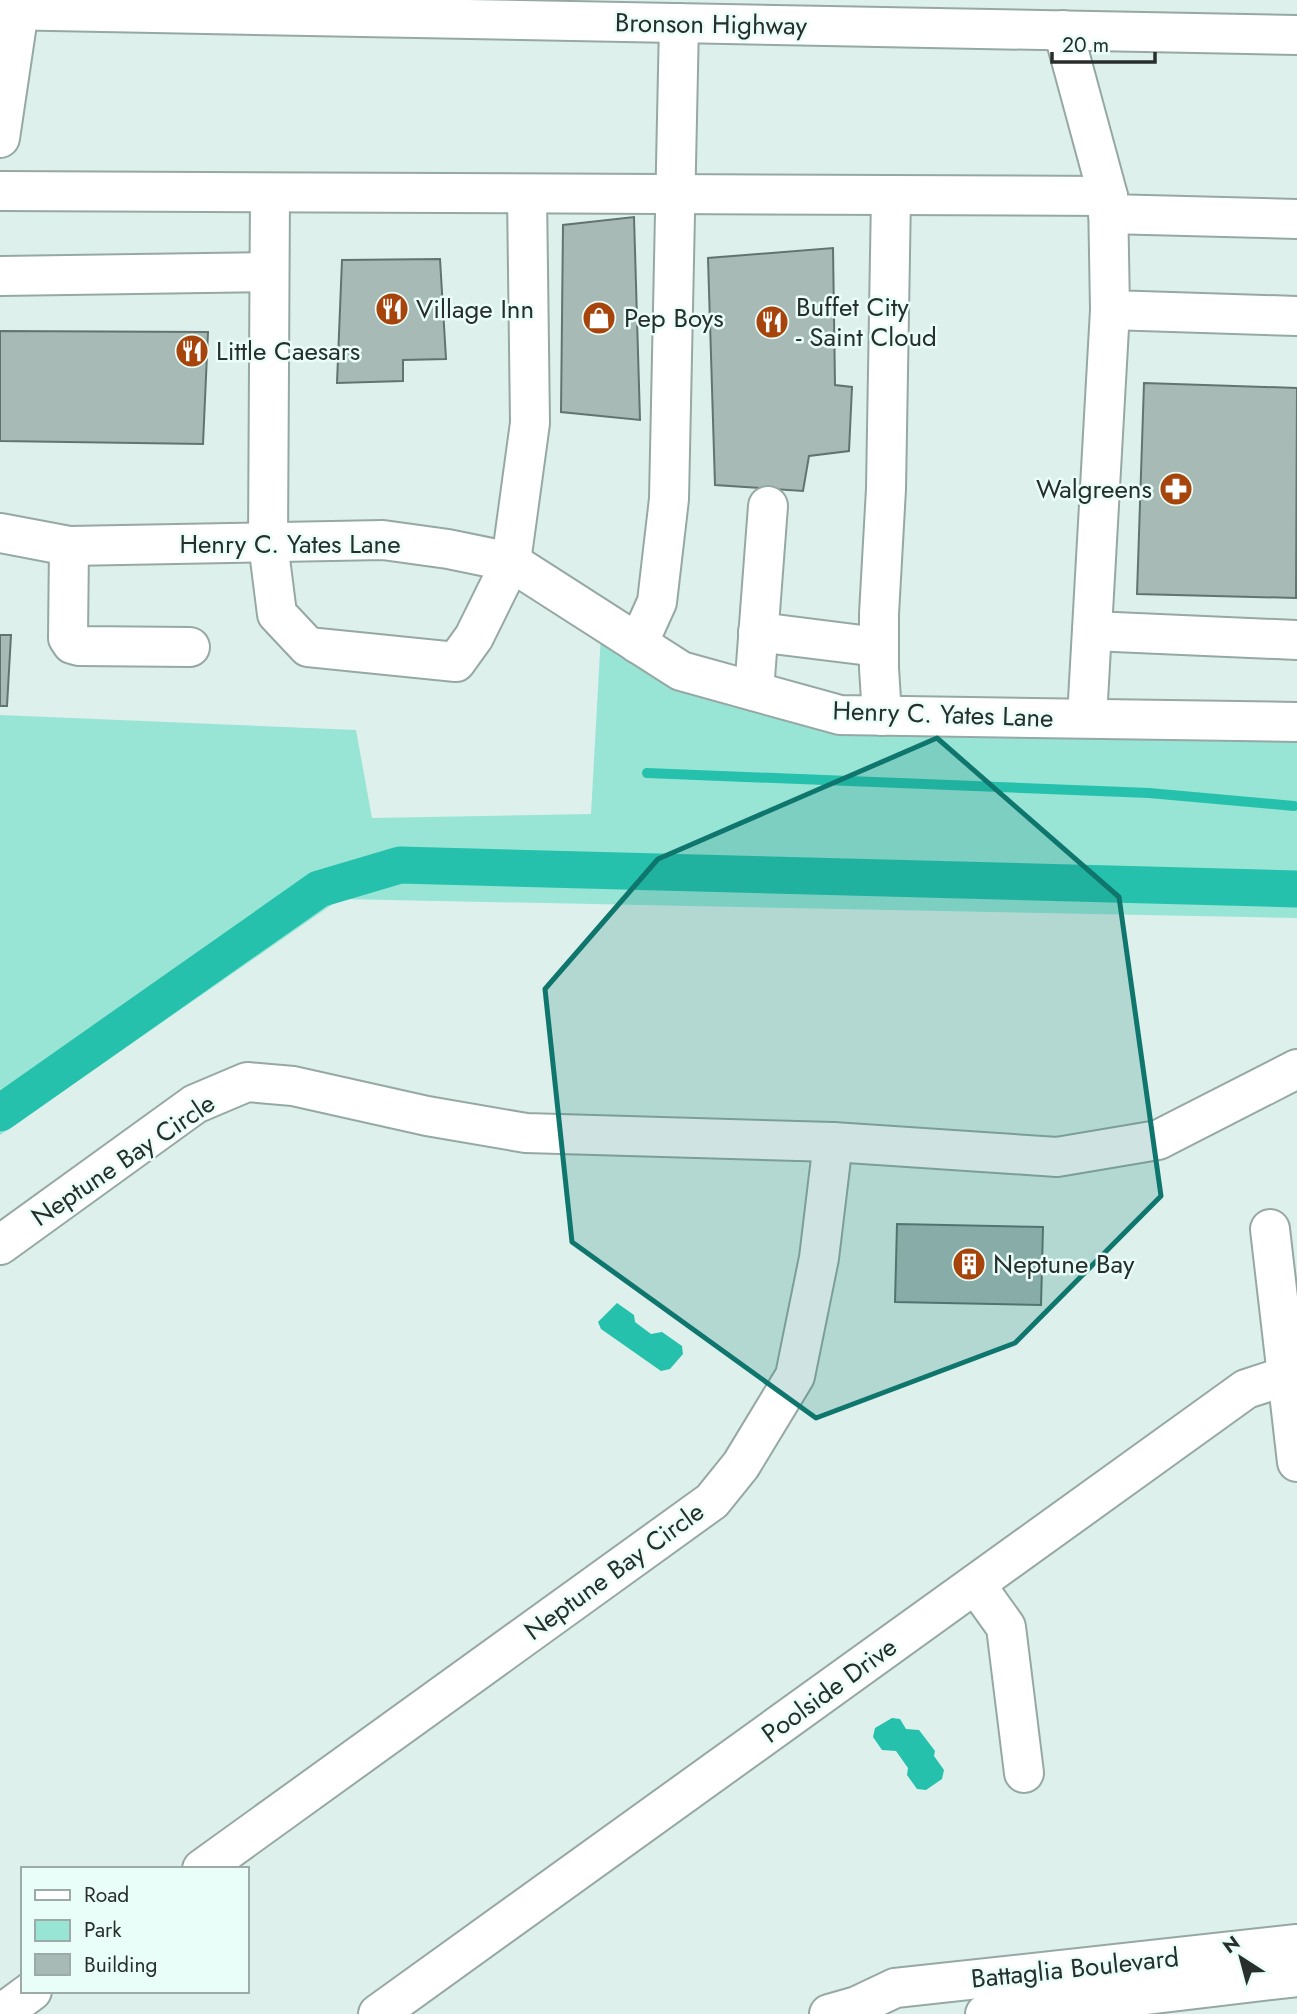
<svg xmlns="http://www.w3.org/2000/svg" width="1297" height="2014" font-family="Jost,sans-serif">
  <rect width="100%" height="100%" fill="#ddf0ec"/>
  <!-- green -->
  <path fill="#98e5d6" d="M602 616 759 707 1297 715V918L340 899 0 1135V715L356 730 372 818 591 814Z"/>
  <!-- water -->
  <g fill="#26c1ac">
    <path d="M617 1303 634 1315 635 1322 651 1334 662 1332 682 1346 683 1354 670 1369 661 1371 601 1329 598 1322Z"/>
    <path d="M892 1718 900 1719 906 1729 919 1730 935 1751 934 1756 944 1770 942 1779 926 1790 917 1789 907 1775 908 1768 896 1751 882 1750 873 1737 875 1728Z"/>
  </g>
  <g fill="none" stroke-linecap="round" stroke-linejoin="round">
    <!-- stream -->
    <path stroke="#26c1ac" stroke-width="10" d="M647 773 1149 793 1294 806"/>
    <!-- canal -->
    <path stroke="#26c1ac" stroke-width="37" d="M0 1113 319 889 400 865 1297 889"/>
  </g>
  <!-- building -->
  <g fill="#a7bab6" stroke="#627470" stroke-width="2">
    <path d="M634 217 640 420 561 412 563 225Z"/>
    <path d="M833 248 835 385 852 387 849 451 809 456 803 491 715 485 708 258Z"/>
    <path d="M440 259 446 359 403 360V381L337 383 342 260Z"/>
    <path d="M0 331 208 332 203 444 0 441Z"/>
    <path d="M1144 383 1297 388 1296 598 1137 594Z"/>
    <path d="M0 635H11L7 706H0Z"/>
    <path d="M897 1224 1043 1227 1041 1305 895 1302Z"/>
  </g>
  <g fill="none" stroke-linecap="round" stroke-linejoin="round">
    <defs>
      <g id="minor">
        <path d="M1063 30 1108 196"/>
        <path d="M0 138 19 10"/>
        <path d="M0 191 1108 196 1110 310 1297 316"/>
        <path d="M270 193 268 543 277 614 308 647 456 662 474 637 511 562 530 423 527 194"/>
        <path d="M1108 214 1297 219"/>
        <path d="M0 276 269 272"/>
        <path d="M0 533 69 546 383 540 448 549 511 562 681 671 840 715 1297 722"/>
        <path d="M69 546 68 638 72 644 79 646 190 647"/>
        <path d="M1092 631 1297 640"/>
        <path d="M758 632 878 647"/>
        <path d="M638 644 657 602 669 499 679 23"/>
        <path d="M754 691 768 506"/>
        <path d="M882 716 879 668V614L886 489 891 196"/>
        <path d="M1087 718 1110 310"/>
        <path d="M1270 1229 1297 1462"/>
        <path d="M0 1245 195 1104 247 1082 293 1086 427 1116 526 1133 833 1142 1057 1157 1158 1140 1297 1069"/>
        <path d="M976 1585 1006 1627 1024 1773"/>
        <path d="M202 1869 712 1501 741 1465 795 1376 819 1258 833 1142"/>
        <path d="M1 2014 32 1991"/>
        <path d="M378 2014 1246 1389 1286 1376"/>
        <path d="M829 2014 857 2006 895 1988 1297 1944"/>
        <path d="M985 2014 1297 1977"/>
      </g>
      <path id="highway" d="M0 10 1297 35"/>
    </defs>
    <!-- minor casing -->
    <use href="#minor" stroke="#96a8a4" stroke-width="42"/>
    <!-- highway casing -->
    <use href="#highway" stroke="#96a8a4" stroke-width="42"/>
    <!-- minor -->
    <use href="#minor" stroke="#fff" stroke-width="38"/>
    <!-- highway -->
    <use href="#highway" stroke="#fff" stroke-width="38"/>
  </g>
  <!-- marked area -->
  <path fill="#0f766e" fill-opacity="0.2" stroke="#0f766e" stroke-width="5" stroke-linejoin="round" d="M937 738 1119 897 1161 1196 1015 1343 816 1418 572 1242 545 989 658 859Z"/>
  <!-- icons -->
  <defs>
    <symbol id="restaurant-disc" viewBox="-11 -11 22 22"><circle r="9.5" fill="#a7440b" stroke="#eafef9"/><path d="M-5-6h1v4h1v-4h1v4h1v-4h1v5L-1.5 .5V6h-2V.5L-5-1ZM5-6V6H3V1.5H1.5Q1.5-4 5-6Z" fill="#fff"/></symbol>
    <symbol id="shop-disc" viewBox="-11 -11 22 22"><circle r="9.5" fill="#a7440b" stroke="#eafef9"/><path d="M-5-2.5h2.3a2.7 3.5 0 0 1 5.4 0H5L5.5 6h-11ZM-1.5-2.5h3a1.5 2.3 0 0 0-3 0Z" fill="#fff"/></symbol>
    <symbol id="pharmacy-disc" viewBox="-11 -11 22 22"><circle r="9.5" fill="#a7440b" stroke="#eafef9"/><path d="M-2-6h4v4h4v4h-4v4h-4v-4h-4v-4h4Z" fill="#fff"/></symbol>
    <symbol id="building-disc" viewBox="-11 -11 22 22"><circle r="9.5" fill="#a7440b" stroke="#eafef9"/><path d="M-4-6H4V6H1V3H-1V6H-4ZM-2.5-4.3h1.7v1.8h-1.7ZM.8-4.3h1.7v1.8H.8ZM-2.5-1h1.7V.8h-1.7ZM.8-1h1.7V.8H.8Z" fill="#fff"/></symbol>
  </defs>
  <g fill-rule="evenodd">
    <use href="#restaurant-disc" x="373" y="290" width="38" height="38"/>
    <use href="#shop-disc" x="580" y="299" width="38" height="38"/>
    <use href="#restaurant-disc" x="753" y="303" width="38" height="38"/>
    <use href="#restaurant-disc" x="173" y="332" width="38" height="38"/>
    <use href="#pharmacy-disc" x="1157" y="470" width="38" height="38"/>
    <use href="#building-disc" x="950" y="1245" width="38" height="38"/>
  </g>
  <g text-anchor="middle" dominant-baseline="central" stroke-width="5" stroke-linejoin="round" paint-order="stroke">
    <!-- street labels -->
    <g font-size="26" fill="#272e2c" stroke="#eafef9">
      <text transform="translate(711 24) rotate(1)">Bronson Highway</text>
      <text x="290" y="544">Henry C. Yates Lane</text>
      <text transform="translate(943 714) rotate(2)">Henry C. Yates Lane</text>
      <text transform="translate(123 1160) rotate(-34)">Neptune Bay Circle</text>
      <text transform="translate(614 1571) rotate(-36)">Neptune Bay Circle</text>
      <text transform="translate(829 1690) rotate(-36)">Poolside Drive</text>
      <text transform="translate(1075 1968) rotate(-6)">Battaglia Boulevard</text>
    </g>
    <!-- poi labels -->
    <g font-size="26" fill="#272e2c" stroke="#eafef9" text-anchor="start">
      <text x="796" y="307">Buffet City<tspan x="796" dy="30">- Saint Cloud</tspan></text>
      <text x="416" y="309">Village Inn</text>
      <text x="624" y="318">Pep Boys</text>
      <text x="216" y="351">Little Caesars</text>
      <text x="1152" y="489" text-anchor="end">Walgreens</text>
      <text x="993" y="1264">Neptune Bay</text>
    </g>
  </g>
  <!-- legend -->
  <rect x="21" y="1867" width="228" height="126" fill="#eafef9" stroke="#9caba7" stroke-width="2"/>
  <rect x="35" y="1890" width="35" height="10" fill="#ffffff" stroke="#9caba7" stroke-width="2"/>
  <text x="84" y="1902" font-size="21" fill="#272e2c">Road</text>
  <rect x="35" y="1920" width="35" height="21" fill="#98e5d6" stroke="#9caba7" stroke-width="2"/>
  <text x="84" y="1937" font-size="21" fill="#272e2c">Park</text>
  <rect x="35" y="1954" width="35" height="21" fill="#a7bab6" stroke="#9caba7" stroke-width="2"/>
  <text x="84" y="1972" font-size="21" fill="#272e2c">Building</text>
  <!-- north arrow -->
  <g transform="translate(1241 1958) rotate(324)" stroke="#eafef9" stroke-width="5" paint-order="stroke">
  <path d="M0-5L12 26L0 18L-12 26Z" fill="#272e2c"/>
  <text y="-10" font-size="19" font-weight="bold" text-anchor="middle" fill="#272e2c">N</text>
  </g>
  <!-- scale -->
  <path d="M1052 52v10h103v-10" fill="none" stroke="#272e2c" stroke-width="3.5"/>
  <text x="1062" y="52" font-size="21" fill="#272e2c" stroke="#eafef9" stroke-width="5" paint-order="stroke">20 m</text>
</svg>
